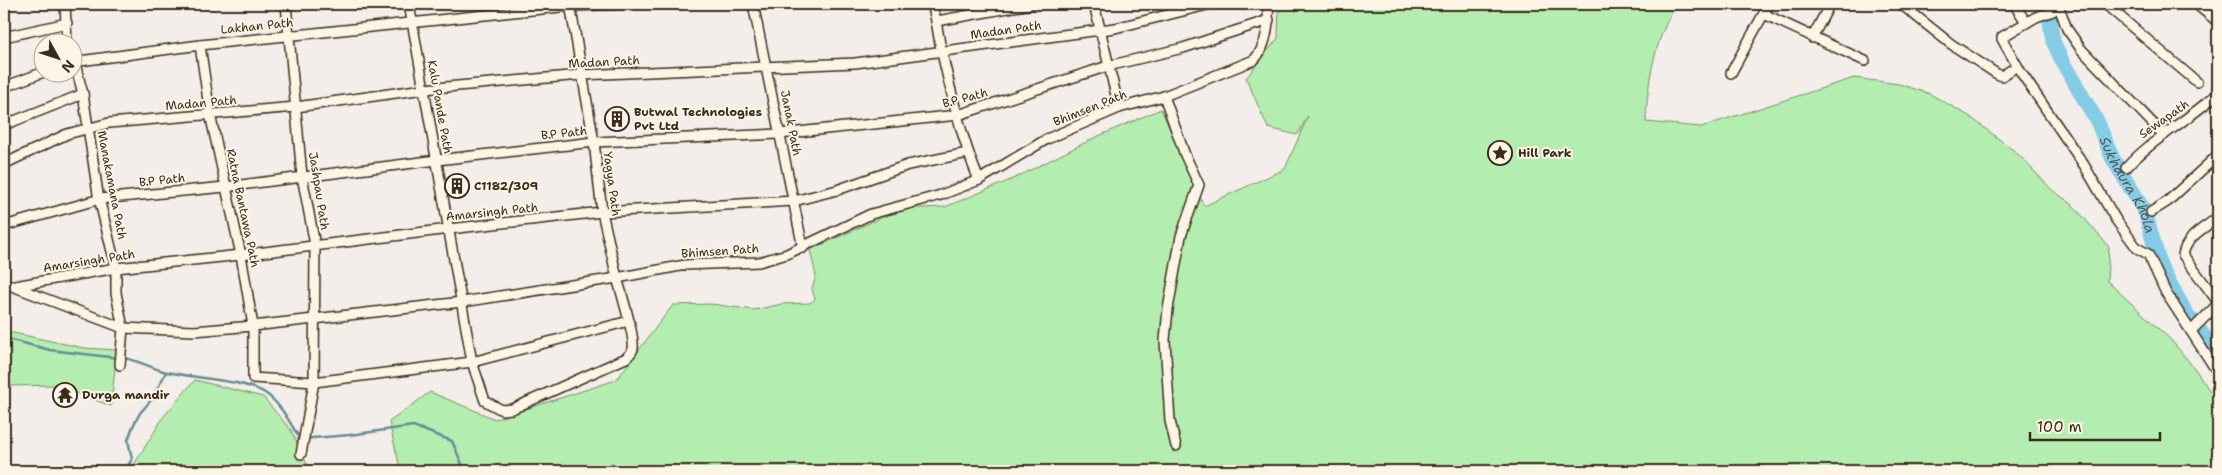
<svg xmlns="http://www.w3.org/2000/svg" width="2222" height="475" font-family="'Shantell Sans',sans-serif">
  <rect width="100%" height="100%" fill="#f3eee9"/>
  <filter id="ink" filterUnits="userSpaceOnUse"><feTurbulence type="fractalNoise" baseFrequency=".02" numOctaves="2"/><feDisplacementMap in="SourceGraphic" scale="10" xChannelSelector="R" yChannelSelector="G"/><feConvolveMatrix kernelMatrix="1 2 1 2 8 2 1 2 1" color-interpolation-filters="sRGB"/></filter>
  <g filter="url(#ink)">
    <!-- green -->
    <g fill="#b4edb0" stroke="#788c67">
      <path d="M1285 4H1677C1655 37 1647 83 1646 122L1701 127 1854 78 1899 84 1930 94 1969 116 2017 153 2052 190 2072 204 2109 247 2107 281 2171 340 2195 369 2218 403V471H385L400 468 389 422 430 392 495 419 616 380 673 305 711 304 754 310 782 304 810 303 815 299 812 289 816 276 810 250 900 209 945 207 1013 179 1094 138 1161 109 1204 206 1285 169 1308 116 1297 135 1268 128 1246 78 1278 38 1279 6Z"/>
      <path d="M4 331 84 348 117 350 111 406 54 385 9 386 4 383Z"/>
      <path d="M195 380 263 397 291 430 310 471H130L164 416Z"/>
    </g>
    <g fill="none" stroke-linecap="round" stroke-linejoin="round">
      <!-- stream -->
      <g stroke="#678b95" stroke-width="2.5">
        <path d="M4 338 50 350 118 358"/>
        <path d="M123 358C139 360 152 369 167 372 193 378 244 380 265 393 281 404 290 423 300 439L350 435 413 426 452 441 465 471"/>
        <path d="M125 471 132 459 128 440 133 426 140 413 152 399 166 372"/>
      </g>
      <!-- river -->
      <path stroke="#84cbe5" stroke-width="15" id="s1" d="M2052 4 2050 22 2053 41 2063 63 2097 121 2113 159 2145 212 2160 265 2186 313 2208 341 2218 361"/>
      <defs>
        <g id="minor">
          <path d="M65 4 67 42"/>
          <path d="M286 4 302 176 315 245 314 382 301 454"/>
          <path d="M409 4 472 362 629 321"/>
          <path d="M753 4 803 248"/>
          <path d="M932 4C937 20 938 37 942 53 952 96 962 140 979 180"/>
          <path d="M1094 4 1119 108"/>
          <path d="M1901 4 1951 44 1997 74 2002 76 2017 66"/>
          <path d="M2014 4 2026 22"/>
          <path d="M2056 4 2053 11 2036 17 2002 37V39L2022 74 2084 165 2116 220 2137 248 2148 254 2166 293 2218 373"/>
          <path d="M2058 4 2067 29 2081 49 2164 135"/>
          <path d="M2105 4 2197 82"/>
          <path d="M2196 4 2218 22"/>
          <path d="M1764 14 1865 61"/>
          <path d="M937 21 1031 4"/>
          <path d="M4 37 67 23"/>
          <path d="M1812 38 1830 4"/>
          <path d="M200 45 210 114 241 255 253 326V378L314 382 472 362 485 401 502 410 512 409 626 358C629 355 633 352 633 348 635 338 621 291 617 278L685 265 759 262 787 254 871 214 941 195 979 180 1047 139 1119 108 1164 96 1254 60C1267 46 1269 23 1268 4"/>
          <path d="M73 56 83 94 98 194 116 268V293L123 328 120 365"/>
          <path d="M72 62 200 45 570 6 624 4"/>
          <path d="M1731 73 1769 4"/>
          <path d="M4 87 44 72"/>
          <path d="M1164 96 1185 155 1199 185 1181 236 1168 309 1165 340 1170 421 1176 446"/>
          <path d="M4 125 83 94"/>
          <path d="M4 164 67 134 109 123 296 107 424 89 581 75 855 63 1115 28 1211 4"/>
          <path d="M2126 168C2153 138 2189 120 2218 93"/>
          <path d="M2151 212 2167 202 2218 155"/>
          <path d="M2218 217C2204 229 2187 235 2183 255L2218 302"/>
          <path d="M4 226 100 199 225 187 437 160 594 142 779 134 958 115 1108 66 1183 48 1269 20"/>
          <path d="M4 283 123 328 194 331 253 326 462 302 617 278 602 212 594 142 570 4"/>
          <path d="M15 286 116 268 241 255 449 229 602 212 794 201 837 190 908 165 968 153"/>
          <path d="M2191 331 2218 304"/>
        </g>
      </defs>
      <!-- minor casing -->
      <use href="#minor" stroke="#3b2a1e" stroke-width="12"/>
      <!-- minor -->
      <use href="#minor" stroke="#fcf5e5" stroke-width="9"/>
    </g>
  </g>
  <!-- icons -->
  <defs>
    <symbol id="building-ring" viewBox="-11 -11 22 22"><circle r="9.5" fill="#fcf5e5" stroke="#3b2a1e" stroke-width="1.5"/><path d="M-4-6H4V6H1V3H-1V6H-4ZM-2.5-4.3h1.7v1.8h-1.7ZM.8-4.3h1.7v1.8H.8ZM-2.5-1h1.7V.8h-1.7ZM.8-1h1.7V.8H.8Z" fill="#3b2a1e"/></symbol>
    <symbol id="sight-ring" viewBox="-11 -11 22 22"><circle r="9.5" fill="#fcf5e5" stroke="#3b2a1e" stroke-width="1.5"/><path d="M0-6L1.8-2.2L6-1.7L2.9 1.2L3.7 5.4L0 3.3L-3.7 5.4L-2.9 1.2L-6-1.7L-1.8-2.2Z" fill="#3b2a1e"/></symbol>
    <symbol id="temple-ring" viewBox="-11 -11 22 22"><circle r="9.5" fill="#fcf5e5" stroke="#3b2a1e" stroke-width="1.5"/><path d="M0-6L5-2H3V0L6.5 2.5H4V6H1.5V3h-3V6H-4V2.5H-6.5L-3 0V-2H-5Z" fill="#3b2a1e"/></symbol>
  </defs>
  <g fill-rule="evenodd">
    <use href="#building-ring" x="603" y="105" width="28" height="28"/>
    <use href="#sight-ring" x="1486" y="139" width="28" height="28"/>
    <use href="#building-ring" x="443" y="172" width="28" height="28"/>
    <use href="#temple-ring" x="51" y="381" width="28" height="28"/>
  </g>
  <g text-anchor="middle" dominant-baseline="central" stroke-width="4" stroke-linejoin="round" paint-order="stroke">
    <!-- street labels -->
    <g font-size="12" fill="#3b2a1e" stroke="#fcf5e5">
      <text transform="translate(257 26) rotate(-6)">Lakhan Path</text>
      <text transform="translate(1006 30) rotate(-8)">Madan Path</text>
      <text transform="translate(604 62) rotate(-3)">Madan Path</text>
      <text transform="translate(965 98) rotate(-15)">B.P Path</text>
      <text transform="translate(201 103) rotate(-5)">Madan Path</text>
      <text transform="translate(440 107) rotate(80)">Kalu Pande Path</text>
      <text transform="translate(1090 108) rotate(-22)">Bhimsen Path</text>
      <text transform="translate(2164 119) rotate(-35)">Sewapath</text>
      <text transform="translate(791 123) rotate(79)">Janak Path</text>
      <text transform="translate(564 133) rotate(-6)">B.P Path</text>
      <text transform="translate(162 180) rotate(-6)">B.P Path</text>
      <text transform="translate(612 184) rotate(82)">Yagya Path</text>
      <text transform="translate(112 185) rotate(79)">Manakamana Path</text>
      <text transform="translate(319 191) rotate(81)">Jashpau Path</text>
      <text transform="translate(243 208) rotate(78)">Ratna Bantawa Path</text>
      <text transform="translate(492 212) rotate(-6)">Amarsingh Path</text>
      <text transform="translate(720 251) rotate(-4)">Bhimsen Path</text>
      <text transform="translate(89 261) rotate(-9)">Amarsingh Path</text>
    </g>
    <!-- poi labels -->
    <g font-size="12" font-weight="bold" fill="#3b2a1e" stroke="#fcf5e5" text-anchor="start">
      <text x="634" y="112">Butwal Technologies<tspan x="634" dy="14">Pvt Ltd</tspan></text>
      <text x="1518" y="153">Hill Park</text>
      <text x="474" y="186">C1182/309</text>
      <text x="82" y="395">Durga mandir</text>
    </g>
    <!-- water labels -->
    <g font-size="14" font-style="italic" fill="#515a5a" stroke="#fcf5e5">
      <text stroke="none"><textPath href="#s1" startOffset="200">Sukhaura Khola</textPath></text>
    </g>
  </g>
  <!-- margin -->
  <rect width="2222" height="475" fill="none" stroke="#fcf5e5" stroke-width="20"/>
  <rect x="10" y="10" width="2202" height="455" fill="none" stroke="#3b2a1e" stroke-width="2" filter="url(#ink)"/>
  <!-- north arrow -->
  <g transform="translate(58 58) rotate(130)"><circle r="24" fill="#fcf5e5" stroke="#afa495"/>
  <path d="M0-4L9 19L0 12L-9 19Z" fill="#3b2a1e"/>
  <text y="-8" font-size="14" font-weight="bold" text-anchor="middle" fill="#3b2a1e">N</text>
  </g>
  <!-- scale -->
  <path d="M2030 432v8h130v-8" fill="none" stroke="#3b2a1e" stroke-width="2.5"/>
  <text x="2037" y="432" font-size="15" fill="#3b2a1e" stroke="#fcf5e5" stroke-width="4" paint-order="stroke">100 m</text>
</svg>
